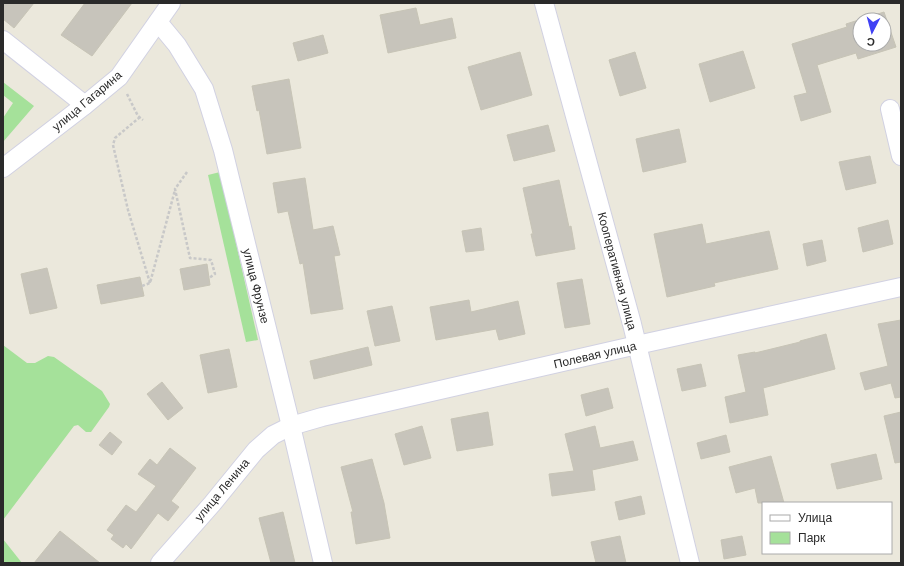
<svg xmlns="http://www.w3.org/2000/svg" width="904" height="566" font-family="Arial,sans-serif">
  <rect width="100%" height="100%" fill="#ebe8dc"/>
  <!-- green -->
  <g fill="#a5e19a">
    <path d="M3 82 34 106 3 142V118L13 103 3 95Z"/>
    <path d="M220 172 258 340 246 342 208 175Z"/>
    <path d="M3 345 27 363H35L48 356 54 357 102 391 110 404 109 407 91 432H86L78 425 74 426 3 520Z"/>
    <path d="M3 539 22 563H3Z"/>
  </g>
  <!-- building -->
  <g fill="#c7c4bb" stroke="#c7c4b6" fill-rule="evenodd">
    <path d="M3 3H34L14 28 3 19Z"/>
    <path d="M85 3H132L92 56 61 35Z"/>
    <path d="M416 8 420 25 452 18 456 38 388 53 380 15Z"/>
    <path d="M884 12 896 47 858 59 856 53 817 65 831 112 801 121 794 96 807 93 792 44 847 27 846 24ZM860 20H884V44H860Z"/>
    <path d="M323 35 328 53 298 61 293 43Z"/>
    <path d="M743 51 755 88 710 102 699 64Z"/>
    <path d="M520 52 532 95 481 110 468 67Z"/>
    <path d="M635 52 646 88 620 96 609 60Z"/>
    <path d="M289 79 301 148 267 154 259 110 257 111 252 86Z"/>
    <path d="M548 125 555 151 514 161 507 135Z"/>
    <path d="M679 129 686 162 643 172 636 139Z"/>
    <path d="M870 156 876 183 846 190 839 162Z"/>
    <path d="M305 178 313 230 333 226 340 255 334 256 343 309 311 314 303 263 300 264 288 211 278 213 273 183Z"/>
    <path d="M559 180 569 227 571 226 575 249 536 256 531 234H533L523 188Z"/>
    <path d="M888 220 893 244 863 252 858 228Z"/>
    <path d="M702 224 706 244 769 231 778 269 714 283 715 286 667 297 654 234Z"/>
    <path d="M481 228 484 250 466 252 462 231Z"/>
    <path d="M822 240 826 261 807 266 803 244Z"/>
    <path d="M207 264 210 285 184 290 180 269Z"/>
    <path d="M47 268 57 308 30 314 21 274Z"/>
    <path d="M140 277 144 296 101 304 97 285Z"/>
    <path d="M582 279 590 324 565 328 557 283Z"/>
    <path d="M469 300 471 312 518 301 525 334 499 340 496 329 436 340 430 307Z"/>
    <path d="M392 306 400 341 375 346 367 311Z"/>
    <path d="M901 320V397L895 398 891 383 865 390 860 373 888 366 878 324Z"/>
    <path d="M826 334 835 369 763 388 768 415 730 423 725 397 746 392 738 355 755 352V353L800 342V341Z"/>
    <path d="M368 347 372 365 314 379 310 361Z"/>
    <path d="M229 349 237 387 208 393 200 355Z"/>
    <path d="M701 364 706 386 682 391 677 369Z"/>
    <path d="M162 382 183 408 168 420 147 394Z"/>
    <path d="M608 388 613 408 586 416 581 395Z"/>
    <path d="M488 412 493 445 457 451 451 419Z"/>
    <path d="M901 412V462L895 463 884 416Z"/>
    <path d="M422 426 431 458 404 465 395 434Z"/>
    <path d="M595 426 600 448 633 441 638 460 592 470 595 490 552 496 549 474 574 471 565 434Z"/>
    <path d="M110 432 122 442 112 455 99 445Z"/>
    <path d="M726 435 730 452 701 459 697 443Z"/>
    <path d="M170 448 196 468 171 501 179 507 168 521 158 513 131 549 126 544 123 548 111 539 114 535 107 530 126 505 136 512 156 486 138 474 150 459 157 465Z"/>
    <path d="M876 454 882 479 837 489 831 464Z"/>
    <path d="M771 456 784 503H758L755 488 736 493 729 467Z"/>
    <path d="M372 459 384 503 390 538 356 544 351 512H353L341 467Z"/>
    <path d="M641 496 645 514 619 520 615 502Z"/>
    <path d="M283 512 295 563H271L259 518Z"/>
    <path d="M60 531 100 563H34Z"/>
    <path d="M620 536 626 563H596L591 542Z"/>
    <path d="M742 536 746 555 724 559 721 540Z"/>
  </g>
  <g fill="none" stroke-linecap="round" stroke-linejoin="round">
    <defs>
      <g id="minor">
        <path d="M544 3 632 324 690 563"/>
        <path d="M158 22 177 45 204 89 223 150 291 426 323 563"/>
        <path d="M3 40 85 105"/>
        <path d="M890 109 901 156"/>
        <path d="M3 168 85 105 119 77 171 3"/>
        <path d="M160 563 212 504 256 450 273 435 291 426 322 417 637 345 901 287"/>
      </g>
    </defs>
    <!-- minor casing -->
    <use href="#minor" stroke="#d1d1e2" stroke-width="20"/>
    <!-- path -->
    <g stroke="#c8c8c8" stroke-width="2.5" stroke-dasharray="3 2" stroke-linecap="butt">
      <path d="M127 94 138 116 143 120"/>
      <path d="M140 117 115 138 113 145 128 210 150 283"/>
      <path d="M187 172 175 189 190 258 211 260 215 274 209 278"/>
      <path d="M142 286 150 283 175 190"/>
    </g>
    <!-- minor -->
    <use href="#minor" stroke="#fff" stroke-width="18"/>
  </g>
  <g text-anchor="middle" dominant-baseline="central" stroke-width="3.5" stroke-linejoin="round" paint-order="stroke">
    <!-- street labels -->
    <g font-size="12" fill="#2a2a2a" stroke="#fff">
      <text transform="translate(87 101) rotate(-40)">улица Гагарина</text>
      <text transform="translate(617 271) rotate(75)">Кооперативная улица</text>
      <text transform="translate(256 286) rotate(76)">улица Фрунзе</text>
      <text transform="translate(595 355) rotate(-13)">Полевая улица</text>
      <text transform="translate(222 490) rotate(-50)">улица Ленина</text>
    </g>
  </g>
  <!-- border -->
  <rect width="904" height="566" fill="none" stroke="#2a2a2a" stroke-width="8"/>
  <!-- legend -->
  <rect x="762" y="502" width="130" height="52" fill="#ffffff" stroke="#aaaaaa"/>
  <rect x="770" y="515" width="20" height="6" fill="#ffffff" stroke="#aaaaaa"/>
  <text x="798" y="522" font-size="12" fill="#2a2a2a">Улица</text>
  <rect x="770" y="532" width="20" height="12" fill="#a5e19a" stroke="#aaaaaa"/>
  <text x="798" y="542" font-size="12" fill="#2a2a2a">Парк</text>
  <!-- north arrow -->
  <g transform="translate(872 32) rotate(186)"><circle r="19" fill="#ffffff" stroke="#aaaaaa"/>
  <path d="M0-3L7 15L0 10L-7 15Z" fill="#4041f4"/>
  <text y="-6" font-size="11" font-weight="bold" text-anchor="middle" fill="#2a2a2a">С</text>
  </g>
</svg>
